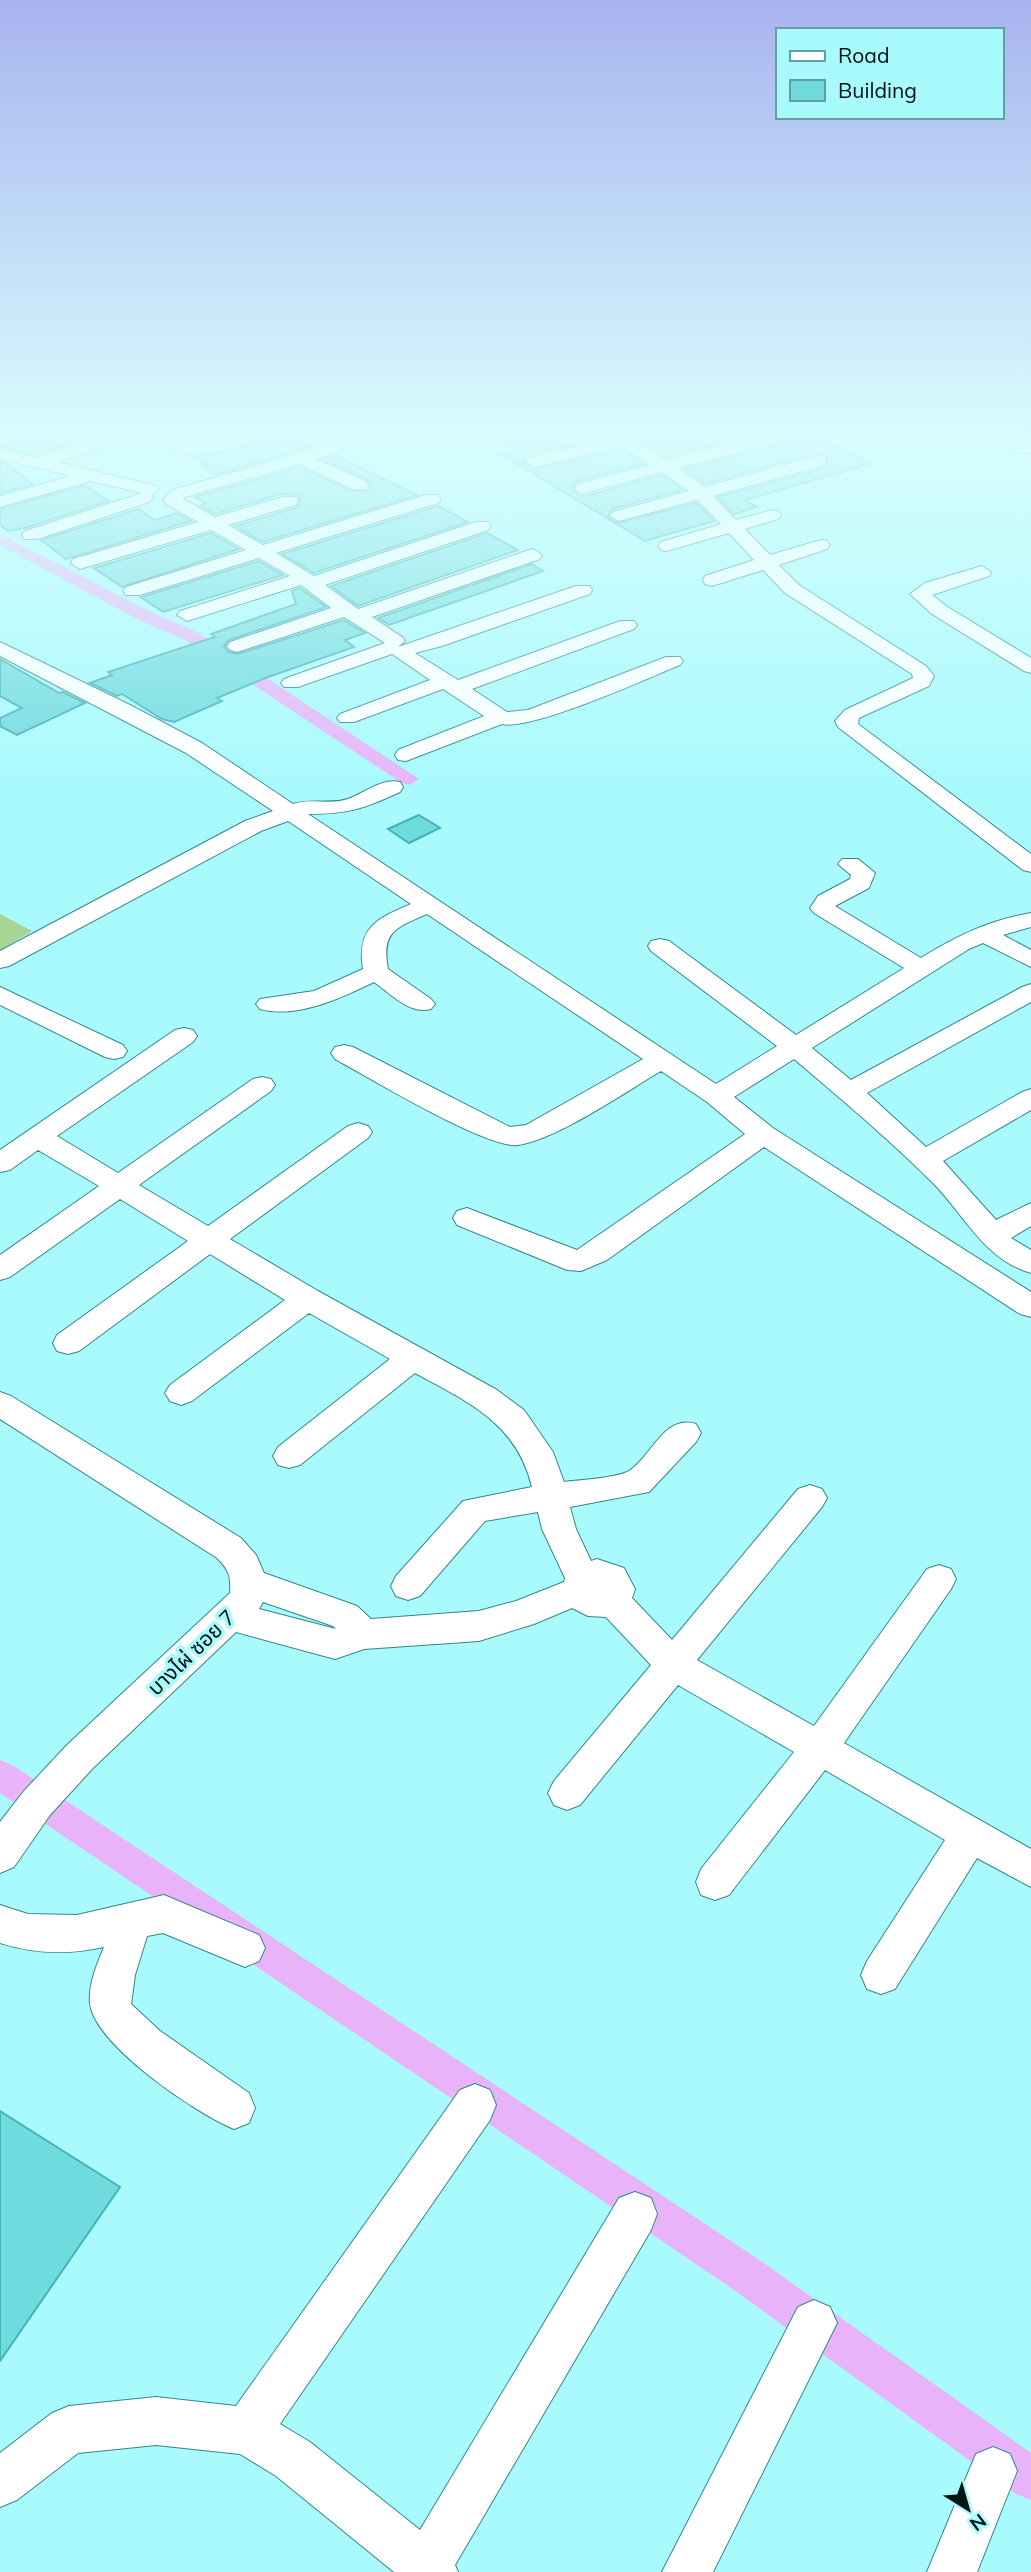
<svg xmlns="http://www.w3.org/2000/svg" width="1031" height="2572" font-family="Mulish,'Noto Sans Thai',sans-serif">
  <rect width="100%" height="100%" fill="#a8fafd"/>
  <!-- green -->
  <path fill="#a4d595" d="M0 914 32 931 0 950Z"/>
  <g fill="none" stroke-linecap="round" stroke-linejoin="round">
    <!-- canal -->
    <g fill="#e9b3f9" fill-rule="evenodd">
      <path d="M309 432H356L327 443Z"/>
      <path d="M0 534 149 611 199 633 419 779 409 785 402 783 187 641 137 619 0 545Z"/>
      <path d="M0 1760 12 1765 758 2259 1031 2453V2500L1016 2494 730 2287 0 1793Z"/>
    </g>
  </g>
  <!-- building -->
  <g fill="#70dbdf" stroke="#43b3b7" stroke-width="2">
    <path d="M28 432H94L95 437 34 455 0 447 24 439Z"/>
    <path d="M174 432H232L191 442Z"/>
    <path d="M271 432H280L313 446 215 475 202 466 207 465 193 457 236 449 268 438Z"/>
    <path d="M521 432H599L604 438 528 455 523 463 534 469 621 449 644 464 577 481 572 488 578 495 585 496 662 475 683 490 612 509 607 517 618 523 696 503 714 521 645 541 501 454 516 450 496 438Z"/>
    <path d="M668 432H760L666 457 644 443 665 439Z"/>
    <path d="M800 432H810L870 464 745 500 757 507 734 514 718 497 825 468 828 462 826 456 817 453 705 484 684 469 797 439Z"/>
    <path d="M335 456 418 495 263 542 235 526 296 508 301 501 297 495 282 494 215 514 201 506 206 504 195 497 299 467 352 491H367L371 485 366 479 324 460Z"/>
    <path d="M0 462 5 463 33 484 0 493Z"/>
    <path d="M85 485 109 501 25 528 8 531 0 525V509Z"/>
    <path d="M438 506 468 522 314 573 282 554Z"/>
    <path d="M139 509 154 520 177 513 191 521 66 559 41 540Z"/>
    <path d="M211 533 239 549 122 587 94 568Z"/>
    <path d="M487 533 518 550 358 606 331 586Z"/>
    <path d="M259 561 283 575 163 612 141 597Z"/>
    <path d="M532 564 543 571 389 625 378 618Z"/>
    <path d="M300 588 326 607 229 640 224 646 228 652 238 654 344 620 365 633 345 640 354 647 268 677 217 698 222 701 174 722 162 719 122 694 117 696 90 683 112 675 108 672 215 637 211 634 296 604 292 591Z"/>
    <path d="M0 659 59 693 63 692 85 703 17 735 0 726V718L22 708 0 696Z"/>
    <path d="M419 815 440 828 409 843 388 829Z"/>
    <path d="M0 2111 120 2187 0 2361Z"/>
  </g>
  <g fill="none" stroke-linecap="round" stroke-linejoin="round">
    <defs>
      <g id="minor">
        <path d="M0 432H25L23 436 0 442Z"/>
        <path d="M122 432H168L191 445 243 432H269L267 436C223 449 187 469 148 433L57 462 156 486 159 490 151 495 153 498 150 502 37 539H25L22 535 25 531 142 493 91 481 0 507V496L71 476 0 459V449L36 458Z"/>
        <path d="M602 432H622L626 435 666 432 664 436 637 442 666 460 771 432H798L796 436 678 468 705 487 818 456 824 457 826 461 824 465 713 496 736 520 772 510 778 511 781 515 778 519 745 529 770 555 821 540 827 541 830 545 827 549 779 565 799 585 926 666 934 676 929 686 859 718 858 724 1031 854V872L1023 870 838 727 835 721 845 710 913 678 912 674 785 593 763 570 712 586 705 584 703 580 705 576 754 560 729 533 667 551 661 550 658 546 661 542 721 524 697 500 619 521 610 516 613 512 689 491 662 472 584 493 578 492 575 488 578 484 650 465 621 446 535 467 526 462 529 458 609 439Z"/>
        <path d="M987 432H1007L1026 443 1031 442V452L1018 453Z"/>
        <path d="M334 443 340 444 342 448 340 452 316 459 365 481 368 485 365 489H353L299 464 182 498 215 517 283 497H295L298 501 295 505 228 525 263 545 426 495H438L441 499 438 503 276 553 314 576 476 522H488L491 526 488 530 325 585 358 609 526 551 533 549 542 555 540 559 372 617 402 637 405 641 398 647 576 586H590L592 590 590 594 442 646 415 653 458 680 620 621H634L637 625 634 629 472 689 507 712 528 710 666 657H680L683 661 680 665C646 679 531 731 502 724L406 761 398 760 395 755 398 750 484 716 443 689 354 722H340L337 718 340 714 430 680 392 654 298 687H284L281 683 284 679 385 643 344 617 237 652 230 650 227 646 230 642 331 608 301 585 187 621 177 615 180 611 290 576 259 558 140 595H126L123 591 126 587 246 550 211 530 80 569 71 563 73 559 198 522 166 504 163 500 172 490Z"/>
        <path d="M982 566 991 572 989 576 932 595 946 606 1031 658V673L1024 671 932 614 910 594 925 583Z"/>
        <path d="M0 642 130 705 202 743 293 804C311 798 330 805 348 799 365 793 381 778 400 782L403 787 400 792C363 809 348 814 308 814L716 1084 777 1046 651 951 648 946 651 941 660 939 669 941 796 1035 904 968 814 913 810 908 818 896 850 879 851 875 838 864 842 859H858L875 873 869 888 835 906 921 958C956 936 990 920 1031 913V927L1003 935 1031 950V967L983 943 969 949 812 1048 851 1080 1022 987 1031 984V1002L867 1093 926 1147 1022 1092 1031 1089V1110L943 1161 996 1220 1031 1203V1226L1011 1238 1031 1250V1273C985 1260 965 1216 934 1184 890 1140 841 1099 794 1059L734 1097 773 1128 1031 1292V1317L1020 1314 764 1147 607 1260 581 1271 567 1270 457 1225 453 1218 457 1211 467 1208 577 1250 745 1134 707 1102 661 1071C625 1092 556 1140 518 1145 487 1149 368 1077 335 1059L331 1053 335 1047 344 1045 353 1047 510 1127 526 1125 643 1059 427 914C396 928 381 931 388 969L431 999 435 1004 431 1009C410 1015 391 994 374 982 341 998 297 1019 260 1009L256 1004 260 999 314 991 363 969C356 927 378 918 411 904L288 821 261 831 9 966 0 968V951L245 821 273 811 186 753 0 656Z"/>
        <path d="M0 987 123 1045 127 1051 123 1057 114 1059 105 1057 0 1005Z"/>
        <path d="M184 1028 193 1030 197 1036 193 1042 57 1136 118 1173 253 1079 262 1077 271 1079 275 1085 271 1091 139 1185 208 1226 348 1126 358 1123 368 1126 372 1132 368 1138 230 1239 318 1291 497 1390 524 1410 553 1452 564 1482C579 1480 617 1478 629 1471 652 1456 664 1414 696 1424L701 1433 696 1442 649 1492 570 1507 576 1529 591 1561 597 1559 624 1568 635 1589 632 1598 672 1640 798 1489 810 1485 822 1489 827 1498 822 1507 697 1660 814 1726 927 1569 939 1565 951 1569 956 1579 951 1589 844 1743 1031 1849V1887L977 1858 895 1989 881 1994 867 1989 861 1975 867 1961 945 1840 825 1770 729 1895 715 1900 701 1895 696 1882 701 1869 794 1752 678 1685 580 1805 567 1810 554 1805 548 1793 554 1781 651 1665 606 1617 588 1616 572 1608 534 1624 479 1641 364 1649 335 1659 236 1632 93 1768 50 1815 14 1867 0 1873V1822L24 1791 67 1745 230 1593C231 1576 229 1570 217 1558L0 1419V1392L11 1396 241 1538 256 1555 264 1573 357 1606 371 1619 479 1611 516 1601 564 1582 565 1578 542 1529 538 1512 485 1521 420 1596 408 1600 396 1596 391 1586 396 1576 463 1501 532 1487C517 1423 468 1402 415 1373L300 1465 289 1468 278 1465 273 1456 278 1447 390 1359 309 1313 192 1401 181 1405 170 1401 165 1393 170 1385 285 1300 210 1254 79 1351 68 1354 57 1351 53 1343 57 1335 188 1241 120 1199 10 1277 0 1280V1255L99 1186 38 1150 10 1170 0 1172V1150L175 1030ZM263 1602 333 1626 336 1629 259 1609Z"/>
        <path d="M164 1895 259 1935 265 1948 259 1961 245 1967 163 1933 147 1936 135 1975 131 2004 160 2031 249 2093 255 2108 249 2123 234 2129C197 2114 96 2046 90 2004 88 1985 97 1964 104 1947 68 1955 35 1954 0 1943V1905L28 1914 77 1915Z"/>
        <path d="M475 2084 490 2090 496 2105 490 2120 280 2424 310 2442 420 2530 619 2198 635 2192 651 2198 657 2214 651 2230 455 2565 458 2572H394L276 2476 240 2454 156 2445 78 2453 17 2500 0 2507V2453L52 2413 69 2406 156 2397 236 2406 460 2090Z"/>
        <path d="M814 2300 830 2307 837 2323 713 2572H662L798 2307Z"/>
        <path d="M993 2447 1010 2454 1017 2471 977 2572H927L976 2454Z"/>
      </g>
    </defs>
    <!-- minor casing -->
    <use href="#minor" stroke="#33878a" stroke-width="2"/>
    <!-- minor -->
    <use href="#minor" fill="#fff" fill-rule="evenodd"/>
  </g>
  <!-- sky -->
  <linearGradient id="sky" x2="0" y2="1"><stop stop-color="#a8b4ef"/><stop offset="0.55" stop-color="#d8fdfe"/><stop offset="1" stop-color="#d8fdfe" stop-opacity="0"/></linearGradient>
  <rect width="1031" height="792" fill="url(#sky)"/>
  <g text-anchor="middle" dominant-baseline="central" stroke-width="7" stroke-linejoin="round" paint-order="stroke">
    <!-- street labels -->
    <g font-size="21" fill="#001414" stroke="#a8fafd">
      <text transform="translate(191 1652) rotate(-44)">บางไผ่ ซอย 7</text>
    </g>
  </g>
  <!-- legend -->
  <rect x="776" y="28" width="228" height="91" fill="#a8fafd" stroke="#659ea0" stroke-width="2"/>
  <rect x="790" y="51" width="35" height="10" fill="#ffffff" stroke="#659ea0" stroke-width="2"/>
  <text x="838" y="63" font-size="21" fill="#001414">Road</text>
  <rect x="790" y="80" width="35" height="21" fill="#70dbdf" stroke="#659ea0" stroke-width="2"/>
  <text x="838" y="98" font-size="21" fill="#001414">Building</text>
  <!-- north arrow -->
  <g transform="translate(968 2509) rotate(143)" stroke="#a8fafd" stroke-width="5" paint-order="stroke">
  <path d="M0-5L12 26L0 18L-12 26Z" fill="#001414"/>
  <text y="-10" font-size="19" font-weight="bold" text-anchor="middle" fill="#001414">N</text>
  </g>
</svg>
